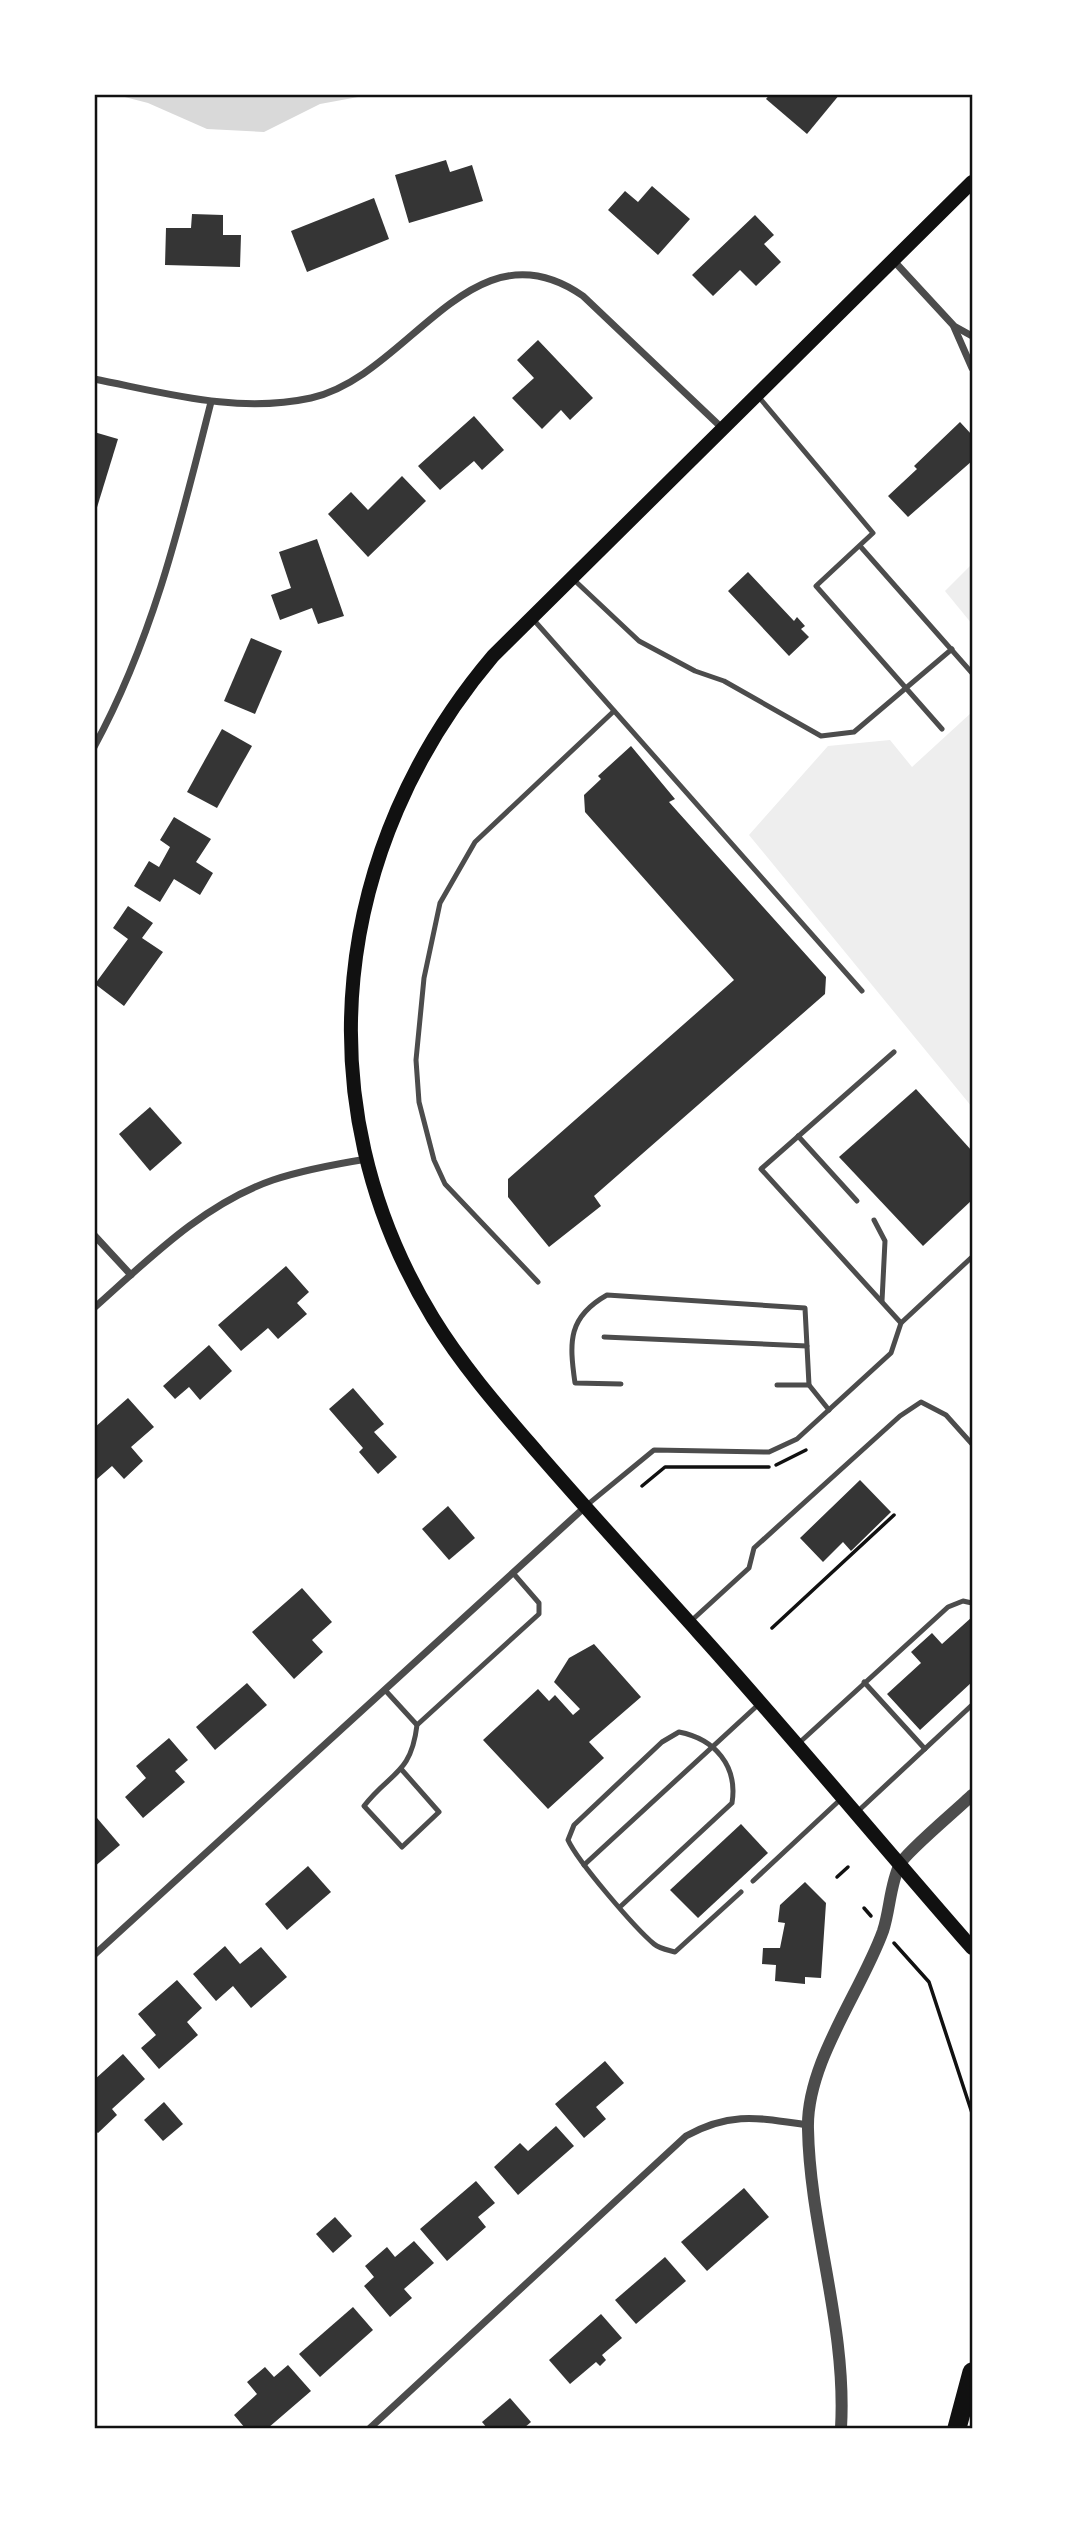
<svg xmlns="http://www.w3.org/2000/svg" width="1067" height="2523" font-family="'Times New Roman',serif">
  <rect width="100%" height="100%" fill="#fff"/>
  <!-- green -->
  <g fill="#eee">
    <path d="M972 564V624L945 591Z"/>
    <path d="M972 712V1107L749 835 828 746 890 740 912 767Z"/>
  </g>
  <!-- water -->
  <path fill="#d9d9d9" d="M117 95H369L320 104 264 132 207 129 148 103Z"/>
  <!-- building -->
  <g fill="#353535">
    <path d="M770 94H840L807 134 766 99Z"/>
    <path d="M446 160 450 172 472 165 483 201 409 223 395 175Z"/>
    <path d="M652 186 690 219 658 255 608 210 625 191 638 202Z"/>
    <path d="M374 198 389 239 307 272 291 231Z"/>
    <path d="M192 214 223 215V235H241L240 267 165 265 166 228H191Z"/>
    <path d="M755 215 774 235 764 244 781 262 756 286 740 270 713 296 692 275Z"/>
    <path d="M538 340 593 398 570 420 561 410 542 429 512 398 534 378 517 360Z"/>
    <path d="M474 416 504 450 482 470 474 461 440 490 418 466Z"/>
    <path d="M960 422 972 435V461L908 517 888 496 917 469 914 466Z"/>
    <path d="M94 432 118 439 95 514H94Z"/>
    <path d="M402 476 426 501 368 557 328 514 351 492 368 510Z"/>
    <path d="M317 539 344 616 318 624 312 608 280 620 271 595 291 588 279 552Z"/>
    <path d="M748 572 794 621 797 617 805 626 801 629 809 637 789 656 728 591Z"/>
    <path d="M251 638 282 651 255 714 224 701Z"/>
    <path d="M222 729 252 746 217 808 187 792Z"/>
    <path d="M631 746 675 799 669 802 826 977 825 994 594 1196 601 1206 549 1247 508 1197V1179L734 980 585 812 584 795 601 779 598 776Z"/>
    <path d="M174 817 211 839 196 862 213 873 200 895 174 879 160 902 134 886 149 861 159 867 170 847 160 840Z"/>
    <path d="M128 906 153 923 142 938 163 952 124 1006 95 984 128 939 113 928Z"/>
    <path d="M916 1089 972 1151V1200L923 1246 839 1157Z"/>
    <path d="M150 1107 182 1143 150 1171 119 1134Z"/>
    <path d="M286 1266 309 1292 297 1303 307 1314 278 1339 268 1328 241 1351 218 1325Z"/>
    <path d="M209 1345 232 1371 200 1400 189 1387 175 1399 163 1386Z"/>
    <path d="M353 1388 384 1424 374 1432 397 1457 378 1474 359 1452 363 1448 329 1409Z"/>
    <path d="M128 1398 154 1427 131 1447 143 1461 124 1479 112 1466 97 1479 94 1428Z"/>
    <path d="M860 1480 891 1512 851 1551 843 1542 823 1562 800 1538Z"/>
    <path d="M448 1506 475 1538 449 1560 422 1529Z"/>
    <path d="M302 1588 332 1622 312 1640 323 1652 294 1679 252 1632Z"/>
    <path d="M972 1617V1682L920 1730 887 1694 921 1663 911 1652 932 1633 942 1644Z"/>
    <path d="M594 1644 641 1697 589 1742 604 1758 548 1809 483 1740 538 1689 549 1701 555 1695 573 1715 580 1709 554 1682 569 1658Z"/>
    <path d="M247 1683 267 1705 215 1750 196 1727Z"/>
    <path d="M169 1738 188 1760 175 1771 185 1782 143 1818 125 1797 146 1778 136 1766Z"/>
    <path d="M97 1818 120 1845 94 1867V1820Z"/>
    <path d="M741 1824 768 1853 698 1918 670 1890Z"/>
    <path d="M308 1866 331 1892 287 1930 265 1904Z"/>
    <path d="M805 1882 826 1903 821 1978 805 1977V1984L775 1981 776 1965 762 1964 763 1948H780L785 1923 778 1922 780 1905Z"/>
    <path d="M225 1946 240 1964 261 1947 287 1977 251 2008 233 1986 216 2001 193 1974Z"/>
    <path d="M177 1980 202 2008 187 2022 198 2035 159 2069 141 2048 156 2035 138 2014Z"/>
    <path d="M123 2054 145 2079 112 2109 117 2115 98 2133 94 2130V2080Z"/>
    <path d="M605 2061 624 2083 596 2107 606 2119 584 2138 555 2104Z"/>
    <path d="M164 2102 183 2124 163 2141 144 2120Z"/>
    <path d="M556 2126 574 2146 518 2195 494 2167 520 2143 528 2151Z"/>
    <path d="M476 2181 495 2203 478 2217 486 2227 447 2261 420 2229Z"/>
    <path d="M744 2188 769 2217 707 2271 681 2242Z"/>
    <path d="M335 2217 352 2236 333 2253 316 2234Z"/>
    <path d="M414 2241 434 2263 404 2289 412 2298 390 2317 364 2286 374 2277 365 2266 387 2247 395 2257Z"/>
    <path d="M665 2257 686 2281 636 2324 615 2300Z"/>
    <path d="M353 2307 373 2330 320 2377 299 2354Z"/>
    <path d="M601 2314 622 2338 602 2355 606 2360 600 2366 596 2362 570 2384 549 2360Z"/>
    <path d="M288 2365 311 2391 268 2428H245L234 2415 257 2394 247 2382 265 2367 274 2377Z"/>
    <path d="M510 2398 531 2422 524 2428H487L482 2422Z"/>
  </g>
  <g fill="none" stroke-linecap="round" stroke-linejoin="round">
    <!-- path -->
    <g stroke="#111" stroke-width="3.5">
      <path d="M776 1465 806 1450"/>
      <path d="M642 1486 665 1467H769"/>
      <path d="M772 1628 894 1515"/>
      <path d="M837 1877 848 1867"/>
      <path d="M864 1908 871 1916"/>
      <path d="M894 1943 929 1982 972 2113"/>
    </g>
    <!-- service -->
    <g stroke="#4c4c4c" stroke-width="5">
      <path d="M758 396 873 533 816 586 942 729"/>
      <path d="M860 546 972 673"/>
      <path d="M572 578 639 641 695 671 724 681 821 736 854 732 952 649"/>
      <path d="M532 618 862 991"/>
      <path d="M798 1136 857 1201"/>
      <path d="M874 1220 885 1241 882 1301"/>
      <path d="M538 1282 445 1184 434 1160 419 1102 416 1060 424 978 440 903 475 842 614 711"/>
      <path d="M901 1323 972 1257"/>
      <path d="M604 1337 807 1346"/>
      <path d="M621 1384 575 1383C569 1341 568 1317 607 1295L805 1308 809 1385 829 1410"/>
      <path d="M777 1385H809"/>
      <path d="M587 1505 654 1450 769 1452 797 1439 891 1353 901 1323 761 1169 894 1052"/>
      <path d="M691 1621 749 1568 754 1548 900 1416 921 1402 946 1415 972 1444"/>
      <path d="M864 1682 925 1749"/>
      <path d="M385 1690 417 1725"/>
      <path d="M799 1743 948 1607 963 1601 972 1603"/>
      <path d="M402 1770 439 1812 402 1847 364 1806C390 1772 411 1775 417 1725L539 1614V1603L513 1573"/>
      <path d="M856 1813 972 1705"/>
      <path d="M584 1865 759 1704"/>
      <path d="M753 1881 842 1798"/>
      <path d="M621 1906 732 1803C738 1766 715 1739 679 1732L662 1742 574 1825 568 1840C578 1862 635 1928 654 1944 660 1949 668 1950 675 1952L741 1892"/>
    </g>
    <!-- minor -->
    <g stroke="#4c4c4c" stroke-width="7">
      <path d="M893 260 954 326 972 336"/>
      <path d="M954 327 972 368"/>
      <path d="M94 379C166 393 237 414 311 398 410 376 472 218 583 296L722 428"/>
      <path d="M94 747C153 639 181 521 211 402"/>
      <path d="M94 1235 131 1275"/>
      <path d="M94 1308C148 1260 203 1204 273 1180 303 1170 336 1164 367 1159"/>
      <path d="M94 1955 585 1507"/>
      <path d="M370 2428 686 2136C731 2111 759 2118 808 2125"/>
    </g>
    <!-- tertiary -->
    <path stroke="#4c4c4c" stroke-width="12" d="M841 2428C847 2326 810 2229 808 2129 806 2063 861 1992 883 1931 890 1910 890 1884 900 1864 906 1852 959 1808 972 1795"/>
    <!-- secondary -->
    <path stroke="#111" stroke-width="14" d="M972 182 493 656C332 846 302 1103 433 1318 463 1367 501 1410 538 1453 590 1513 644 1572 698 1632 791 1735 880 1843 972 1948"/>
    <!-- motorway -->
    <path stroke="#111" stroke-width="19" d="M957 2428 972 2372"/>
  </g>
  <!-- border -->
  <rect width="1067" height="2523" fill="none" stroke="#ffffff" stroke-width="192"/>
  <rect x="96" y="96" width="875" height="2331" fill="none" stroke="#111" stroke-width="2.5"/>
</svg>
